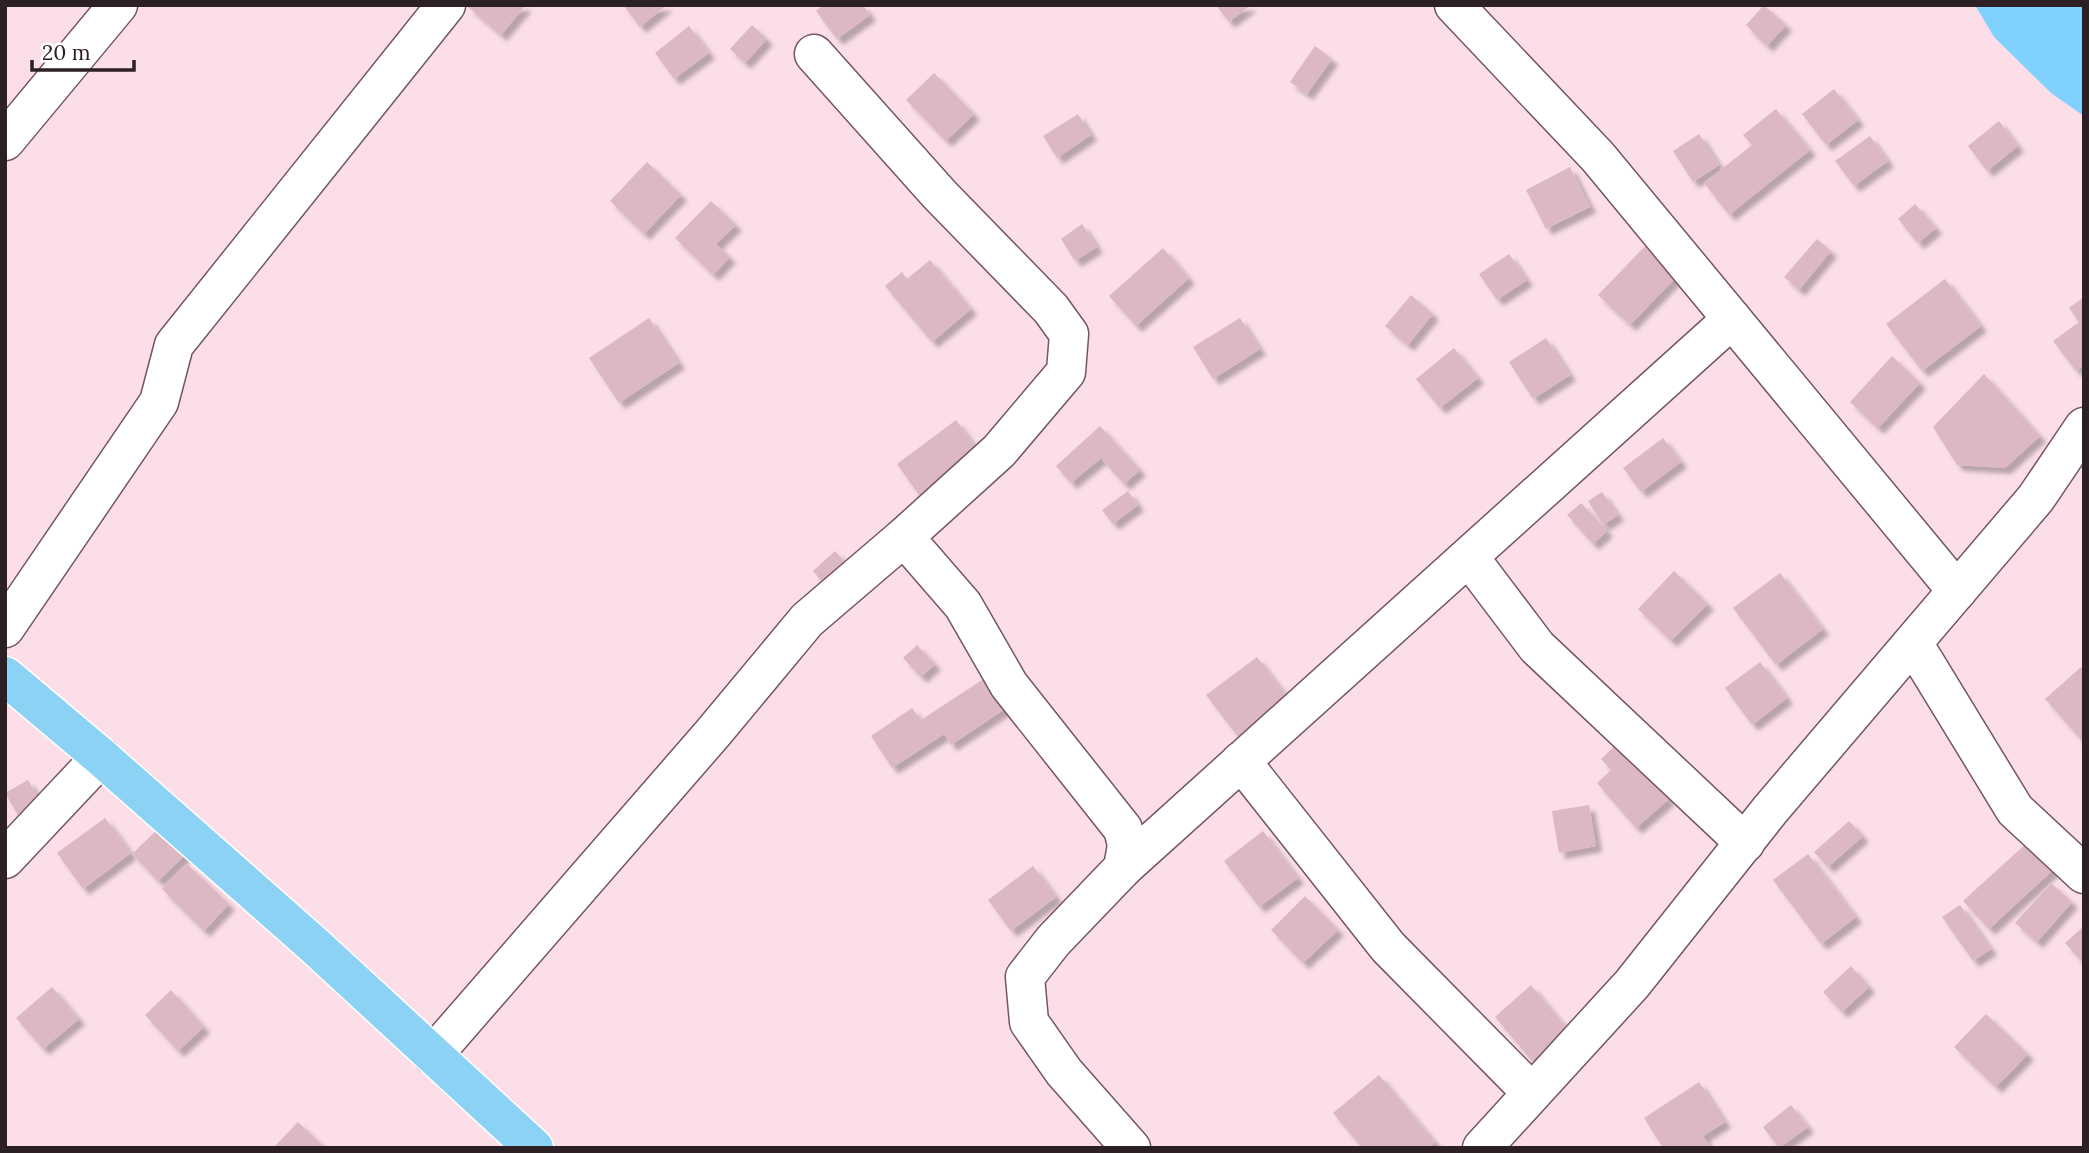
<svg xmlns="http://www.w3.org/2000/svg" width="2089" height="1153" font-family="Lora,serif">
  <defs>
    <filter id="shadow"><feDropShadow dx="6" dy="6" stdDeviation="2" flood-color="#0004"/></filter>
  </defs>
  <rect width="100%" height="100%" fill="#fbdee7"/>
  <!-- water -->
  <path fill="#81d1ff" d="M1975 5H2084V116L2051 93 1994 37Z"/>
  <!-- building -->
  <g fill="#dcb8c3" filter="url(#shadow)">
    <path d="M470 5H526L501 35 468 7Z"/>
    <path d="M623 5H667L640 27Z"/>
    <path d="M823 5H863L870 15 837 39 816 11Z"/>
    <path d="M1216 5H1251L1229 22Z"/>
    <path d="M1764 5 1786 25 1767 46 1746 25Z"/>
    <path d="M752 25 767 39 745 63 730 49Z"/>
    <path d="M689 26 709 53 674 79 655 53Z"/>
    <path d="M1315 46 1332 59 1307 94 1290 82Z"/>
    <path d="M934 73 974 114 946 141 906 100Z"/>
    <path d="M1834 89 1858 120 1826 145 1802 114Z"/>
    <path d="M1776 109 1810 150 1729 215 1704 183 1752 145 1743 135Z"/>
    <path d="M1078 114 1091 135 1057 158 1043 136Z"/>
    <path d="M1999 121 2018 146 1987 171 1968 146Z"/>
    <path d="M1699 134 1719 165 1693 182 1673 151Z"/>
    <path d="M1870 136 1888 161 1854 186 1835 161Z"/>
    <path d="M647 162 681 195 644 234 610 201Z"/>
    <path d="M1570 167 1590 207 1546 229 1526 190Z"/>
    <path d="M711 201 736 225 716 244 730 257 713 275 675 238Z"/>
    <path d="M1915 204 1936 228 1918 243 1898 219Z"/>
    <path d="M1082 224 1097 247 1075 261 1061 239Z"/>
    <path d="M1817 239 1831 251 1799 290 1784 277Z"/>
    <path d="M1649 242 1681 272 1630 325 1598 295Z"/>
    <path d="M1163 248 1189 278 1136 326 1109 296Z"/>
    <path d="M1509 254 1527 280 1497 300 1479 274Z"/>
    <path d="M930 260 971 309 932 342 885 286 902 272 907 279Z"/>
    <path d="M1945 279 1981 326 1922 371 1886 324Z"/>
    <path d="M1411 295 1433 314 1408 345 1385 326Z"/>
    <path d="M2084 297V365L2076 371 2053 341 2079 322 2069 308Z"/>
    <path d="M649 318 679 363 619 403 589 358Z"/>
    <path d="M1240 318 1260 349 1213 379 1193 347Z"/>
    <path d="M1546 338 1570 375 1533 399 1509 362Z"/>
    <path d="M1454 348 1478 378 1440 408 1416 379Z"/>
    <path d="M1892 356 1920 383 1878 428 1850 402Z"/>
    <path d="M1984 374 2040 436 2005 468 1957 465 1933 427Z"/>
    <path d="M956 420 978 451 919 495 897 464Z"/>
    <path d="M1100 426 1140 470 1124 484 1101 458 1071 483 1056 466Z"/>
    <path d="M1663 438 1681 462 1641 492 1623 468Z"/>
    <path d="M1128 491 1138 505 1113 524 1102 510Z"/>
    <path d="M1602 492 1618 515 1603 525 1588 501Z"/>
    <path d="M1581 503 1607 531 1593 544 1567 515Z"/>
    <path d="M835 551 854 572 831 592 813 571Z"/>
    <path d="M1674 571 1708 604 1671 641 1638 609Z"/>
    <path d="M1780 573 1823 629 1776 665 1733 608Z"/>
    <path d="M917 645 935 664 921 677 903 658Z"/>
    <path d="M1257 657 1287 697 1268 711 1277 723 1246 747 1206 695Z"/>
    <path d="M1760 662 1787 698 1752 725 1725 688Z"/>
    <path d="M2081 667 2084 670V743L2045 699Z"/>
    <path d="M988 676 1009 706 951 745 944 734 892 768 871 736 912 708 921 720Z"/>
    <path d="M1619 742 1669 799 1636 828 1597 783 1611 770 1601 759Z"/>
    <path d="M28 780 45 809 22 822 5 793Z"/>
    <path d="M1589 805 1596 846 1559 853 1552 811Z"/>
    <path d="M105 818 131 853 83 889 57 853Z"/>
    <path d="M1849 821 1863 836 1828 867 1814 852Z"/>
    <path d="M164 823 190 850 158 881 132 854Z"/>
    <path d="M1263 831 1298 878 1259 907 1224 861Z"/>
    <path d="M2029 841 2054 869 1989 929 1963 901Z"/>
    <path d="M1808 854 1856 917 1821 944 1773 880Z"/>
    <path d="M187 864 229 904 204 931 162 889Z"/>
    <path d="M1033 866 1056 897 1011 931 988 900Z"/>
    <path d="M2051 883 2072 902 2037 942 2015 923Z"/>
    <path d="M1305 896 1338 930 1303 963 1271 930Z"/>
    <path d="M1960 905 1991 949 1973 961 1942 917Z"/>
    <path d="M2084 926V964L2065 943Z"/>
    <path d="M1851 966 1869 987 1842 1012 1823 992Z"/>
    <path d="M1531 985 1568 1030 1532 1061 1495 1017Z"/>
    <path d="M52 987 79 1019 43 1049 16 1018Z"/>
    <path d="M171 990 204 1027 178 1051 145 1015Z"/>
    <path d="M1986 1014 2028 1054 1996 1087 1954 1047Z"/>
    <path d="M1379 1075 1435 1142 1429 1148H1362L1333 1113Z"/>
    <path d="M1699 1082 1725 1122 1703 1136 1711 1148H1663L1644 1118Z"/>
    <path d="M1791 1105 1808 1127 1779 1148 1763 1127Z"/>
    <path d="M298 1122 325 1148H273Z"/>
  </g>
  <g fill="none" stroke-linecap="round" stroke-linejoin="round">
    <defs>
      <g id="minor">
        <path d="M1454 5 1598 157 1957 591"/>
        <path d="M814 54 939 194 1051 309 1069 334 1066 372 999 451 904 537 963 605 1009 685 1123 829 1127 845 1123 868 1053 941 1025 977 1029 1022 1064 1072 1131 1148"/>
        <path d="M5 141 118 5"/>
        <path d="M1469 557 1537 647 1745 843"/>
        <path d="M5 628 159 402 174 345 446 5"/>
        <path d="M1913 643 2015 810 2084 874"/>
        <path d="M1241 761 1388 947 1532 1093"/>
        <path d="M5 859 101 757"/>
        <path d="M1123 868 1732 319"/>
        <path d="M433 1055 713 733 807 620 904 537"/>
        <path d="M1482 1148 1632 984 1770 810 2036 498 2084 427"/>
      </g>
      <path id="major" d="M5 676 101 757 315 946 534 1148"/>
    </defs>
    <!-- minor casing -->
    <use href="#minor" stroke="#74565f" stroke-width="41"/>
    <!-- major casing -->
    <use href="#major" stroke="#fff" stroke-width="41"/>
    <!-- minor -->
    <use href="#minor" stroke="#fff" stroke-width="38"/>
    <!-- major -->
    <use href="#major" stroke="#8cd2f5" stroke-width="38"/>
  </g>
  <!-- border -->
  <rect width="2089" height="1153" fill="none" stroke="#2d2024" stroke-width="14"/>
  <!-- scale -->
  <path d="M32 60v10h102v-10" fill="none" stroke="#2d2024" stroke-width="3.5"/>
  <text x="42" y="60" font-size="21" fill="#2d2024" stroke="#ffffff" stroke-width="5" paint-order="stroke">20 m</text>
</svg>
